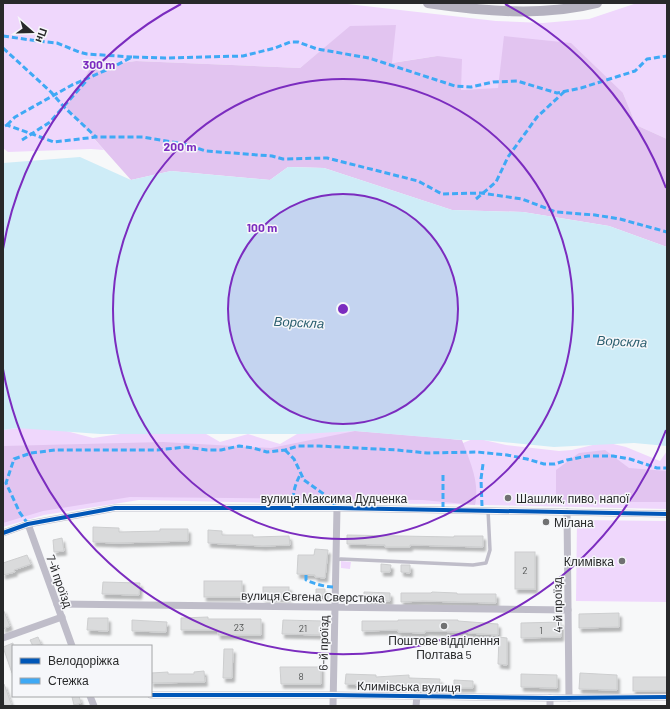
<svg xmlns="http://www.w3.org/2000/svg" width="670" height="709" font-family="Barlow,sans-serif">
  <defs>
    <filter id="shadow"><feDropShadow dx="2.5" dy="4" stdDeviation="1" flood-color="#0004"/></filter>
  </defs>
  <rect width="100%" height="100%" fill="#f7f8f9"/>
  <!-- green -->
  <g fill="#efd7fc">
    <path d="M3 3H339L496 21 543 23 589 19 637 3H667V139L636 125 623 93 498 89 461 90 437 56 391 63 351 26 300 68 136 61 91 67 66 107 104 150 91 149 8 152 3 148Z"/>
    <path d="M17 428H55L93 438 140 431H201L220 442 248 434 280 444 297 434 316 432 355 431 446 438 463 443 475 438 506 445 559 451 572 450 605 442 626 447 660 461 667 451V509L439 504 273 503 139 500 44 515 3 527V430Z"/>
    <path d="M577 520 667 521V602L576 601Z"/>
    <path d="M341 561 351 562 350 569 341 568Z"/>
  </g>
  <!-- forest -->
  <g fill="#e2c4f0">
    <path d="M396 25 392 63 437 56 462 59 461 90 498 88 504 36 571 43 623 93 636 125 667 139V247L609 226 523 212 452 210 324 168 288 167 270 180 171 171 131 180 66 107 91 67 136 61 300 68 350 26Z"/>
    <path d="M355 431 462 440C470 462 480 482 475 505L423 500 130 497 43 511 3 523V446L163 442 271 448Z"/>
    <path d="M605 450 629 468 667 471V502H556V470L579 453Z"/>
  </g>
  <!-- water -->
  <path fill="#ceecf7" d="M80 157 131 180 171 171 270 180 288 167 324 168 452 210 523 212 609 226 667 247V446L634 443 554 447 482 440H462L355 431 301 434H100L17 428 3 430V163Z"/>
  <!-- building -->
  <g fill="#dadbdc" stroke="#cdcecf" filter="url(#shadow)">
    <path d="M93 527 119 528V532L160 531V529H188V541L117 543 93 542Z"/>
    <path d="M208 530 222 531V535H253V537L289 536 290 545 263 546 208 543Z"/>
    <path d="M347 535 454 537V536H483V547L410 545V547H385V545L347 544Z"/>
    <path d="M62 538 64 551 54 552 53 540Z"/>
    <path d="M315 549 328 550 325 578 315 577V575L297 574 298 555H314Z"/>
    <rect x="515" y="552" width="20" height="37"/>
    <path d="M27 555 31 564 14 570 15 572 3 575V563Z"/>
    <path d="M381 564 391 565 390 572H381Z"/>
    <path d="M401 565H410V573L401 572Z"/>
    <rect x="204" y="581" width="38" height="16"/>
    <path d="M103 582 140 583 139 595 102 594Z"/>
    <rect x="263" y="587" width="26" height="11"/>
    <path d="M316 589H325V595L316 596Z"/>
    <path d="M364 592 390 593V601L364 600Z"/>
    <path d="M432 592 457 593V594H496V603L423 601 401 602V593H431Z"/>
    <path d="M3 609 10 626 3 629Z"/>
    <path d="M619 613V627L579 628V614Z"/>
    <path d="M208 617V619H261V635H218V630H181V618Z"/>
    <path d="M88 618H108V631L87 630Z"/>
    <path d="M132 620 167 622 166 632 132 631Z"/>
    <path d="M283 620 324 621V635L282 634Z"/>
    <path d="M398 620H458V621L498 624V635L468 633V632L425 631V633L398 632V630L362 631V621H398Z"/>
    <path d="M561 622V637L521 638V623Z"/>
    <path d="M38 637 41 644 33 646 30 640Z"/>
    <path d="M499 637 507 638V665L498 664Z"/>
    <path d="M13 643V673H12L3 647Z"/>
    <path d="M224 649H233L232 678H223Z"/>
    <path d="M280 667H321V684H281Z"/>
    <path d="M204 671 205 682 151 683V673L168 672V674H194V672Z"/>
    <path d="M580 673 617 675V690L579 689Z"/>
    <path d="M346 674 376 675V677L409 675V678L440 679 439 690 415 689V685L383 686 345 684Z"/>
    <path d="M521 674 557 675V688L521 687Z"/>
    <rect x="633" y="677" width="34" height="14"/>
    <path d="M454 680 473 681V688H454Z"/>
    <path d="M3 684H4L12 706H5L3 699Z"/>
    <path d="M79 696 81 703 74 705 72 697Z"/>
  </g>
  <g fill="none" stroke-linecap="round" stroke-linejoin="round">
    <!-- path -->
    <g stroke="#b6b5bc" stroke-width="1.5" stroke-dasharray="2 3" stroke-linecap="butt">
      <path d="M522 503V496"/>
      <path d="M554 504V498"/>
    </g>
    <!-- lane -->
    <path stroke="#bfbdc9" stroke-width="3.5" d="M336 560 341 559 473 565 486 563 490 550 488 510"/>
    <!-- street -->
    <g stroke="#bfbdc9" stroke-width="7">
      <path d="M567 512 569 698"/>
      <path d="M28 524 72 646"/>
      <path d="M3 533 28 524 115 508H337L667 514"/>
      <path d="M57 604 568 610"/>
      <path d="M3 638 62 617"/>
      <path d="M151 695H333L550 698 667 697"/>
      <path d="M90 696 94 706"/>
      <path d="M550 698V706"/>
      <path d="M333 706 337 508"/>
      <path d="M416 706 417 696"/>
    </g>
    <!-- secondary -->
    <path stroke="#b4b1bf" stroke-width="10" d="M428 3C483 11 542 17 597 3"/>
    <!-- quiet -->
    <g stroke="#3fa9f5" stroke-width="3" stroke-dasharray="6 3" stroke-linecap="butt">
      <path d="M3 36 38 41 57 43 79 52 87 54 132 57"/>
      <path d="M3 48 51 92 64 107 96 137"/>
      <path d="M7 125 15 117 72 85 111 68 132 57 165 58 243 56 275 48 290 42H298L317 49 369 58 455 86 471 87 493 82 517 81 557 93 581 88 616 77 635 71 647 59 667 56"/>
      <path d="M5 126 7 125 54 142 96 137H143L184 144 206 151 272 156 283 159 327 158 418 181 442 194 481 193 522 199 556 212 595 215 620 219 667 232"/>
      <path d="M22 140 50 122 87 80"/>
      <path d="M476 199 496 182 508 157 537 117 565 91"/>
      <path d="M285 450 294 459 304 480 328 497 337 508"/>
      <path d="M443 475V507"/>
      <path d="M482 506 481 479 483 464"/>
      <path d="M292 508C293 502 293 497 294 492 295 485 298 479 301 473"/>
      <path d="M28 524 20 513 6 483 14 459 31 453 55 450H157L186 447 207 450H221L239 446 253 448 267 452 285 450 298 446H319L397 450 427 453 477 452 507 455 527 459 544 464H555L567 460 588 456H613L630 459 657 468H667"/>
      <path d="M306 575V580C315 584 325 587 335 587"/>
    </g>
    <defs>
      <g id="cycleway">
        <path d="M3 533 28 524 115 508H337L667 514"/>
        <path d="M151 695H333L550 698 667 697"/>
      </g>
    </defs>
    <!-- cycleway casing -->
    <use href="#cycleway" stroke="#f6f7fa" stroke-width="6"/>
    <!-- cycleway -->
    <use href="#cycleway" stroke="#0057b8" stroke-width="4"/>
  </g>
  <!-- distance rings -->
  <circle cx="343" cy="309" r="115" fill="#7b2cbf" fill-opacity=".12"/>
  <g fill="none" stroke="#7b2cbf" stroke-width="2">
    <circle cx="343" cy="309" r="115"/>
    <circle cx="343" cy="309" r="230"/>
    <path d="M666 430A345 345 0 0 1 3 369M3 249A345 345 0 0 1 181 4M505 4A345 345 0 0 1 666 188"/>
  </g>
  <!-- markers -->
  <g fill="#707172" stroke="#f6f7fa" stroke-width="1.5">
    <circle cx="508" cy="498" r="4"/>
    <circle cx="546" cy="522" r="4"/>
    <circle cx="622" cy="561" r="4"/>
    <circle cx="444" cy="626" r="4"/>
  </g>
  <g text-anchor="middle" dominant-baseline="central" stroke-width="3" stroke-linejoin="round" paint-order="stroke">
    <!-- number labels -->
    <g font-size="10" fill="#545656">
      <text x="525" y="570">2</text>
      <text x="239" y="627">23</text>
      <text x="303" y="628">21</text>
      <text x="541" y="630">1</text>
      <text x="301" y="676">8</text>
    </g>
    <!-- street labels -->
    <g font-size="12" fill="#28292a" stroke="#f6f7fa">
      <text x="334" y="498">вулиця Максима Дудченка</text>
      <text transform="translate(60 581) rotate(70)">7-й проїзд</text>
      <text transform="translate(313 596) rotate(1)">вулиця Євгена Сверстюка</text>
      <text transform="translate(557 605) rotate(-91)">4-й проїзд</text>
      <text transform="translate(323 643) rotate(-89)">6-й проїзд</text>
      <text transform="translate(409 686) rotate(1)">Климівська вулиця</text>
    </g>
    <!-- poi labels -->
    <g font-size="12" fill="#28292a" stroke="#f6f7fa" text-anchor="start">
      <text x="516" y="498">Шашлик, пиво, напої</text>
      <text x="554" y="522">Мілана</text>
      <text x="614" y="561" text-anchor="end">Климівка</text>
      <text x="444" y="640" text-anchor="middle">Поштове відділення<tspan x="444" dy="14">Полтава 5</tspan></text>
    </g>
    <!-- water labels -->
    <g font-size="13" font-style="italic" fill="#2a5e6f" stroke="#f6f7fa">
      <text transform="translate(299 322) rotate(3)">Ворскла</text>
      <text transform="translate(622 341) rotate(3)">Ворскла</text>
    </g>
  </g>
  <circle cx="343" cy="309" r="6" fill="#7b2cbf" stroke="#f6f7fa" stroke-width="2"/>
  <g font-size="12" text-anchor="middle" font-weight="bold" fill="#7b2cbf" stroke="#f6f7fa" stroke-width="3" stroke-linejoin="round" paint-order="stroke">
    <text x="99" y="69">300 m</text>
    <text x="180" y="151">200 m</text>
    <text x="262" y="232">100 m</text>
  </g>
  <!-- border -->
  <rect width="670" height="709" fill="none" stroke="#28292a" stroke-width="8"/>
  <!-- legend -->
  <rect x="12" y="645" width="140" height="52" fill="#f6f7fa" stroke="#a4a5a7"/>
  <rect x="20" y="658" width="20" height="6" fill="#0057b8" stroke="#a4a5a7"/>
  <text x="48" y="665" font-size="12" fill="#28292a">Велодоріжка</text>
  <rect x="20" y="678" width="20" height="6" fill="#3fa9f5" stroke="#a4a5a7"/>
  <text x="48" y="685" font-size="12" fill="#28292a">Стежка</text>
  <!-- north arrow -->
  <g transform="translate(32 32) rotate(110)" stroke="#f6f7fa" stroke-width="3" paint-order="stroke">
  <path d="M0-3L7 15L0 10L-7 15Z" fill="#28292a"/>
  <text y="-6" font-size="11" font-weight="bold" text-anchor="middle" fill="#28292a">Пн</text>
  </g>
</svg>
